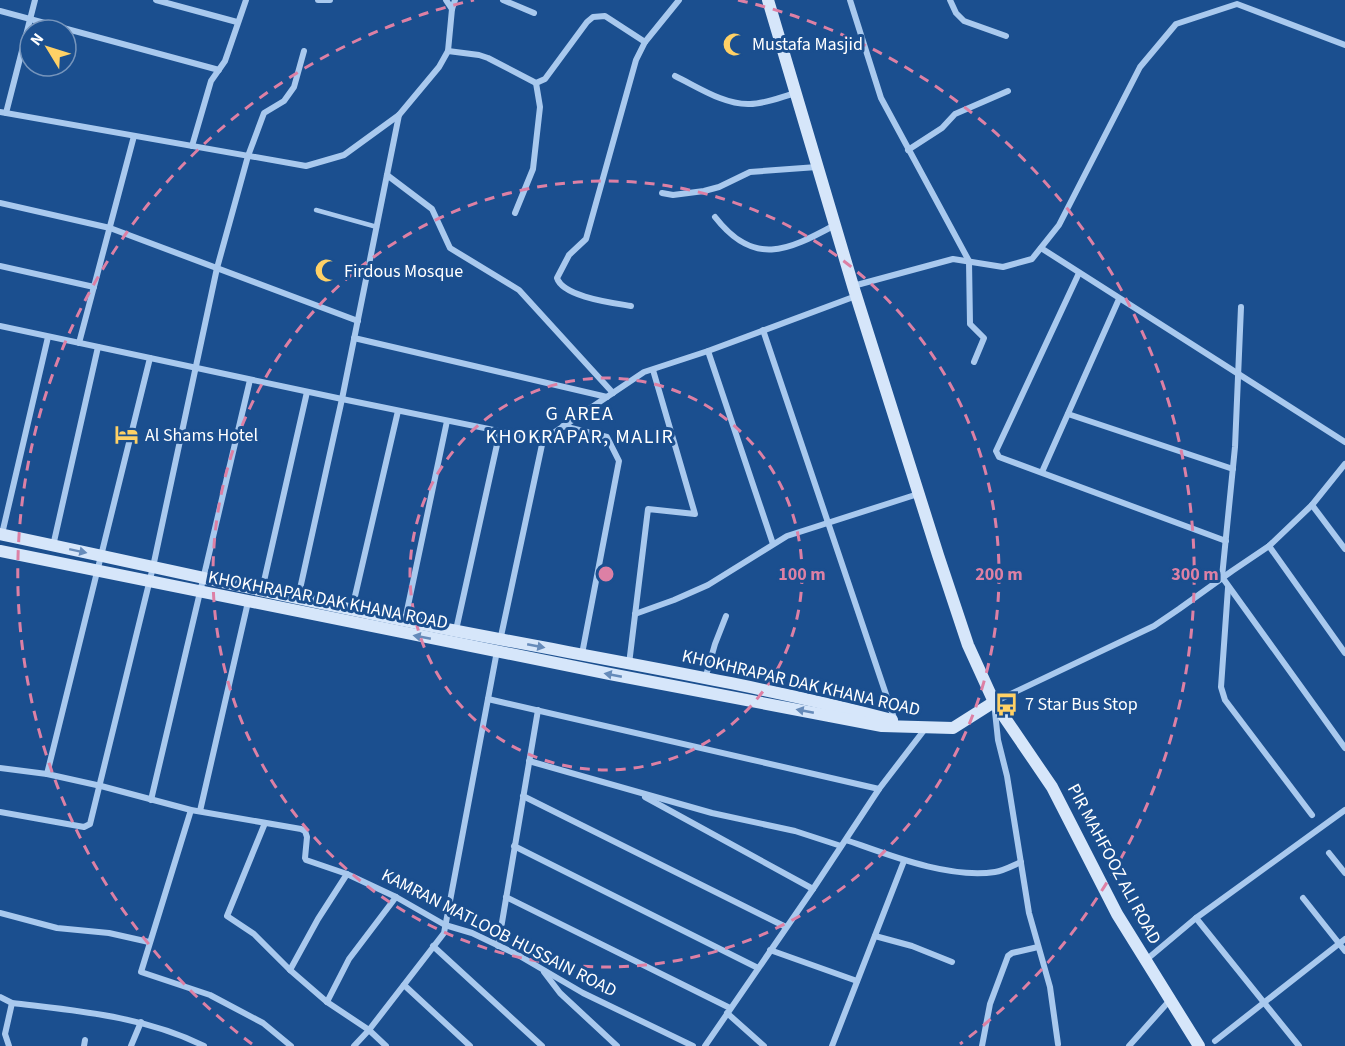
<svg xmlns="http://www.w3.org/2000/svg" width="1345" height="1046" font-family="'Source Sans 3',sans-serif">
  <rect width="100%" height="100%" fill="#1b4f8f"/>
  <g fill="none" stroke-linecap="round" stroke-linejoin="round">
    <!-- lane -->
    <path stroke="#a9c9ee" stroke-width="4.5" d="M316 210 377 227"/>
    <!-- street -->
    <g stroke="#a9c9ee" stroke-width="6">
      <path d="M156 0 237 22"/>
      <path d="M318 0H330"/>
      <path d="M446 0 452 9"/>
      <path d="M503 0 534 13"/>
      <path d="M850 0 881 98 969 261 970 324 984 338 974 362"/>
      <path d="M950 0 956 13 964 21 1006 36"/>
      <path d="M0 11 219 70"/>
      <path d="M448 51 479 55 488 58 536 83 545 79 587 22 593 17 605 16 645 42"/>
      <path d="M675 76C698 87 724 105 750 104 765 104 781 97 796 93"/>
      <path d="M0 112 306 166 344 155 399 115 439 67 448 51 452 9 455 0"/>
      <path d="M6 113 35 0"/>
      <path d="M192 146 211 81 225 61 246 0"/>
      <path d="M908 150 942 128 955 114 1008 91"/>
      <path d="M387 175 432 209 450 248 519 290 613 393"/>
      <path d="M662 193 673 195 704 191 719 187 750 172 817 167"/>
      <path d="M0 203 110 228 358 321"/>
      <path d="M515 213 533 169 540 107 536 83"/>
      <path d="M715 217C754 267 787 251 835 225"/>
      <path d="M1041 248 1345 442"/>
      <path d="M0 266 94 287"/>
      <path d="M1079 273 996 451 999 457 1226 541"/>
      <path d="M853 286 953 259 1003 267 1032 259 1059 225 1140 67 1176 24 1237 4 1345 45"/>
      <path d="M631 306C614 303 563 297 557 278L569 255 586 239 636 60 645 42 679 0"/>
      <path d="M1241 307 1235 447 1222 577 1345 748"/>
      <path d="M0 326 342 399 543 440 644 372 708 351 856 296"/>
      <path d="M763 330 895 721"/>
      <path d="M354 338 607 397"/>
      <path d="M79 343 134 136"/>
      <path d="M708 351 773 544"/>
      <path d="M1068 414 1233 469"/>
      <path d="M563 426 607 437 619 461 582 654"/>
      <path d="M1042 472 1119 299"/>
      <path d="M1312 505 1345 549"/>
      <path d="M2 534 48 337"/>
      <path d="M53 546 98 347"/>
      <path d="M1269 546 1345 653"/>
      <path d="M1228 588 1221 687 1225 700 1312 815"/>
      <path d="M262 590 307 392"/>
      <path d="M298 598 342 399 399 115"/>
      <path d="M352 609 398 411"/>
      <path d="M635 614 674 600 708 585 787 536 918 494"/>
      <path d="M405 620 447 421"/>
      <path d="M456 630 500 431"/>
      <path d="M500 641 543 440"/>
      <path d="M629 664 648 509 695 514 653 370"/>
      <path d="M705 679 715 644 726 616"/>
      <path d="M488 699 879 789"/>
      <path d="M529 761 712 813 795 831 841 846"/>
      <path d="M0 768 47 774 101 786 191 810 301 829 305 831 307 837 305 858 306 860 347 874 396 897 445 925 472 933 518 955 583 993 693 1046"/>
      <path d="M47 774 150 358"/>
      <path d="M523 796 786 927"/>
      <path d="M645 797 813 889"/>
      <path d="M151 800 250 380"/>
      <path d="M191 810 141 972 210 995 263 1023 291 1046"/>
      <path d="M200 811 248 602"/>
      <path d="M0 812 84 827 90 824 153 567 217 268 248 156 264 113 284 101 294 87 304 51"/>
      <path d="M265 823 227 916 254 934 290 970 327 1002 369 1030 386 1046"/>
      <path d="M846 840C889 855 948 879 995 872 1003 871 1012 866 1021 862"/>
      <path d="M514 846 758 968"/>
      <path d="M1329 853 1345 873"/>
      <path d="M506 897 730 1008"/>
      <path d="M1303 898 1345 951"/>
      <path d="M0 913 57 928 109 933 149 942"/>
      <path d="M1196 918 1299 1046"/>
      <path d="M875 936 912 946 952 962"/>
      <path d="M433 946 542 1046"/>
      <path d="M498 946 538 710"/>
      <path d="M770 950 857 981"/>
      <path d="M1146 960 1196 918 1345 810"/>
      <path d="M290 970 318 919 347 874"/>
      <path d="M544 972 560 993 617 1046"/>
      <path d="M404 985 470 1046"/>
      <path d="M0 997 12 1003C77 1011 144 1016 204 1046"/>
      <path d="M327 1002 349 959 396 897"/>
      <path d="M727 1013 764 1046"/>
      <path d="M1215 1041 1345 939"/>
      <path d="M1058 1044 1050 987 1029 913 1007 776 998 740 994 702 1154 626 1179 609 1232 571 1269 546 1312 505 1345 464"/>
      <path d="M9 1046 5 1034 12 1003"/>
      <path d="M84 1046 85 1040"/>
      <path d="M131 1046 141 1022"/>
      <path d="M354 1046 369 1030 444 933 497 651"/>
      <path d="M705 1046 813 889 879 789 925 729"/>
      <path d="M832 1046 904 861"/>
      <path d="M982 1046 990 1004 1008 956 1012 953 1038 947"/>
      <path d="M1129 1046 1170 1000"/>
    </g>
    <!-- secondary -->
    <g stroke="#d6e6fa" stroke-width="12">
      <path d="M768 0 853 286 938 555 968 645 994 702 1052 787 1117 914 1199 1046"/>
      <path d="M0 534C152 566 304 601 457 631 601 659 750 683 892 720"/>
      <path d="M0 551 610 674 882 726 953 728 994 702"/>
    </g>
  </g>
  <!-- one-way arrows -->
  <defs><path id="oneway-solid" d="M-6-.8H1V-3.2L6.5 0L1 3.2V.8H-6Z" transform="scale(1.5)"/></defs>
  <g fill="#668bba">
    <use href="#oneway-solid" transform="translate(78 551) rotate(12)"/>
    <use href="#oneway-solid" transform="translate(422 637) rotate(-169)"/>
    <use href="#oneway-solid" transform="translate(536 646) rotate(11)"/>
    <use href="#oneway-solid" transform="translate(613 675) rotate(-169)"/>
    <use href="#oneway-solid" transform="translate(805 711) rotate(-169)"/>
  </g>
  <!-- distance rings -->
  <g fill="none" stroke="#dd80a5" stroke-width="3" stroke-dasharray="10 8">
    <circle cx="606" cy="574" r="196"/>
    <circle cx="606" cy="574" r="393"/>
    <path d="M252 1044A589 589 0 0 1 474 0M738 0A589 589 0 0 1 960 1044"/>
  </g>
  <!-- icons -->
  <defs>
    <symbol id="mosque-bare" viewBox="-9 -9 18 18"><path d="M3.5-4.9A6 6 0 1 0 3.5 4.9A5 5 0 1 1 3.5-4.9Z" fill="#ffd166" stroke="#1b4f8f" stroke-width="2.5" paint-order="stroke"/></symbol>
    <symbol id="hotel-bare" viewBox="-9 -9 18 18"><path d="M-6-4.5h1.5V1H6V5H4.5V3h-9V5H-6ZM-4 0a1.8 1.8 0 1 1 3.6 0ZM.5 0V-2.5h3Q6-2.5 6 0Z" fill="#ffd166" stroke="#1b4f8f" stroke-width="2.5" paint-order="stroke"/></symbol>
    <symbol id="bus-bare" viewBox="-9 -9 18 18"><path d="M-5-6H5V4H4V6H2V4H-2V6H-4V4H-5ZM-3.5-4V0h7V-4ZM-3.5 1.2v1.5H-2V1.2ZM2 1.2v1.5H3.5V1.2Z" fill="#ffd166" stroke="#1b4f8f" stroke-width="2.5" paint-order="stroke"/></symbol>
  </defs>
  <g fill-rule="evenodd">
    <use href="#mosque-bare" x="718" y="28" width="33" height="33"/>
    <use href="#mosque-bare" x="310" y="254" width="33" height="33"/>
    <use href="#hotel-bare" x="110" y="418" width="33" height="33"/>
    <use href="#bus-bare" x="990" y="688" width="33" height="33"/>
  </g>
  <g text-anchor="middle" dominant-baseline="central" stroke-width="6" stroke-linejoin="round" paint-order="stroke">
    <!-- poi labels -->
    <g font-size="18" fill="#fff" stroke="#1b4f8f" text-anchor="start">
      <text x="752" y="44">Mustafa Masjid</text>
      <text x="344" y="271">Firdous Mosque</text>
      <text x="145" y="435">Al Shams Hotel</text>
      <text x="1025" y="704">7 Star Bus Stop</text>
    </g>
    <!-- street labels -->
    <g font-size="18" fill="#fff" stroke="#1b4f8f">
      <text transform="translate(328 600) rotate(11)">KHOKHRAPAR DAK KHANA ROAD</text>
      <text transform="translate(801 683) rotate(13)">KHOKHRAPAR DAK KHANA ROAD</text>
      <text transform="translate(1114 864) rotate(62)">PIR MAHFOOZ ALI ROAD</text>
      <text transform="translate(499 933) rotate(27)">KAMRAN MATLOOB HUSSAIN ROAD</text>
    </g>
    <!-- neighbourhood labels -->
    <g font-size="20" letter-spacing="1.5" fill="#fff" stroke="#1b4f8f">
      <text x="580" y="414">G AREA<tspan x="580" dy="23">KHOKRAPAR, MALIR</tspan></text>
    </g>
  </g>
  <circle cx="606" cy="574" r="9" fill="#dd80a5" stroke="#1b4f8f" stroke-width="3"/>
  <g font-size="18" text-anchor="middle" font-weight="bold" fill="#dd80a5" stroke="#1b4f8f" stroke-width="6" stroke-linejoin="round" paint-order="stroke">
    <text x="802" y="580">100 m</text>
    <text x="999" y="580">200 m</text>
    <text x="1195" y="580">300 m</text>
  </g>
  <!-- north arrow -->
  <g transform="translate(48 48) rotate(308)"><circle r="28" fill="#1b4f8f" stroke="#7695bc" stroke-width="1.5"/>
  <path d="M0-4.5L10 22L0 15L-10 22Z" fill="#ffd166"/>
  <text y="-9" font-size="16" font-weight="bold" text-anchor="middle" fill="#ffffff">N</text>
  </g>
</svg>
